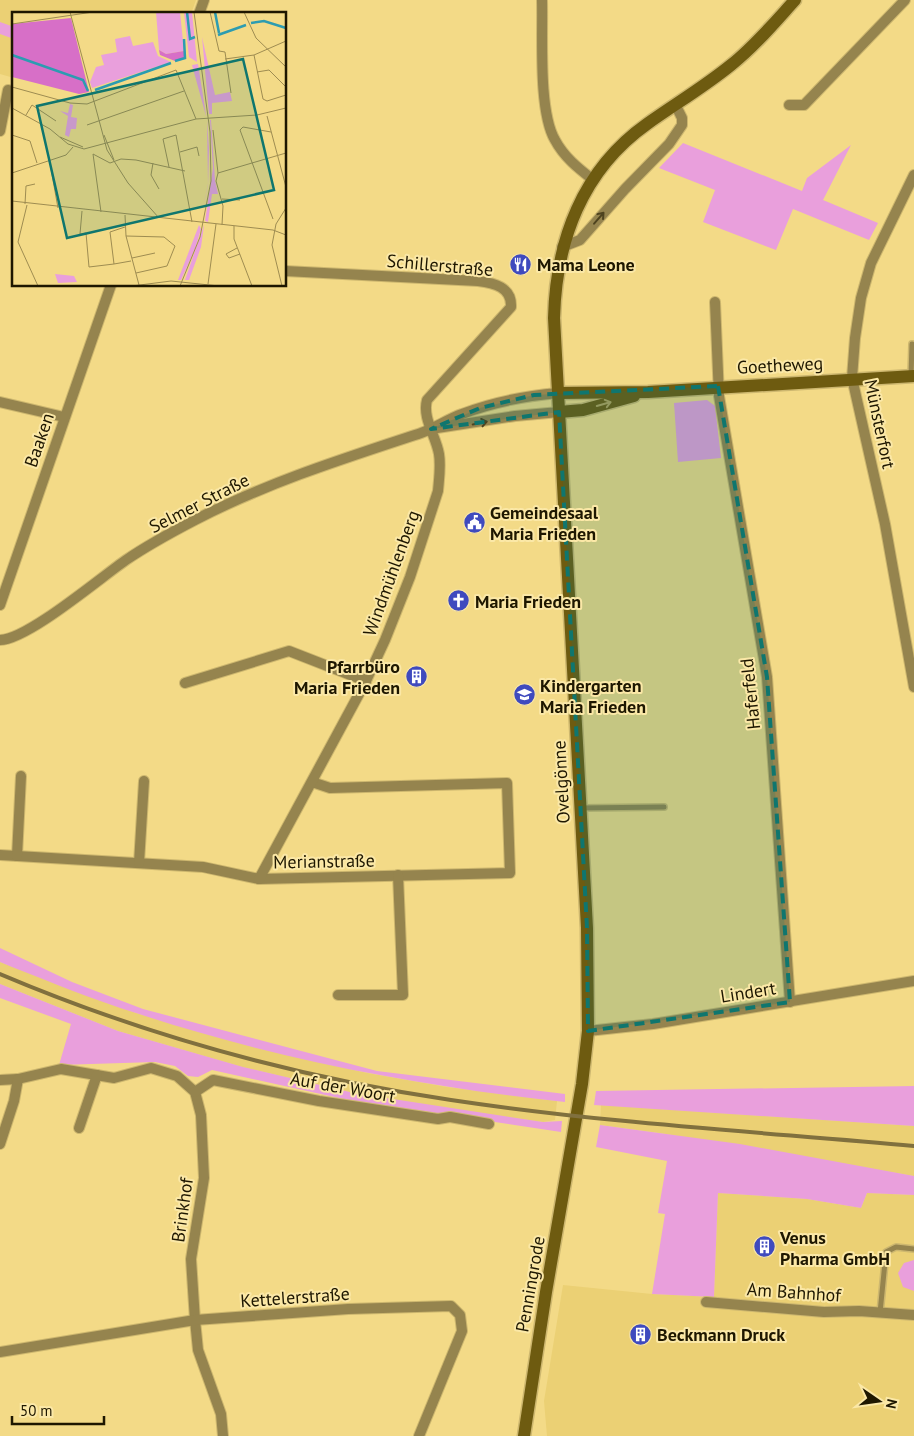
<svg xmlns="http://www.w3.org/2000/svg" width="914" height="1436" font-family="'PT Sans',sans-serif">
  <rect width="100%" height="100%" fill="#f3da87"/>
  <!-- built -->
  <g fill="#ebd074">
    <path d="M0 0H196L191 14H14V78L0 74Z"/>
    <path d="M0 962 136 1013 264 1049 367 1073 447 1087 557 1101 555 1120 543 1122 478 1113 354 1093 242 1067 118 1031 0 984Z"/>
    <path d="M601 1105 914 1126V1176L660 1133 600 1125Z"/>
    <path d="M718 1193 807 1199 861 1208 867 1193 914 1195V1436H547L544 1401 563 1285 652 1294 714 1297Z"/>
  </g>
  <!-- green -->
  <g fill="#e99fdc">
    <path d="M0 22 14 27V39L0 34Z"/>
    <path d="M683 143 802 191 807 178 851 145 823 200 878 223 869 240 793 209 776 250 703 222 715 190 659 168Z"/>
    <path d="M707 400 715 406 721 458 678 462 674 403Z"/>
    <path d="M0 948 72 982 143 1009 377 1071 565 1094V1102C419 1086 275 1059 136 1013 94 1000 53 983 12 967L0 962Z"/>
    <path d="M0 984 118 1031 243 1067 354 1093 543 1122 562 1121 561 1132 348 1100 212 1070 198 1077 188 1076 175 1066 155 1062 59 1065 71 1024 0 998Z"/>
    <path d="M914 1086V1126L594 1105 596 1091Z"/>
    <path d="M600 1125 740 1144 914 1176V1195L867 1193 861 1208 807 1199 718 1193 714 1297 652 1294 665 1214 658 1213 667 1161 596 1147Z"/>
    <path d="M914 1260V1291L903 1287 898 1273 904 1263Z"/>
  </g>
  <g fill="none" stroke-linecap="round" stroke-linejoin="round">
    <defs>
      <g id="lane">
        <path d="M911 376 912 344"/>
        <path d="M580 808 664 807"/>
        <path d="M880 1313 886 1252 896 1247 914 1249"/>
      </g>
      <g id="street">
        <path d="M542 0C543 35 538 111 555 140 564 157 578 168 592 179"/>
        <path d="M199 14 204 0"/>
        <path d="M789 105H804L905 0"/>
        <path d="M0 131 8 90 14 92"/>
        <path d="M914 175 871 263 861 298 855 338 852 378 885 524 914 687"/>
        <path d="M562 247 580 240 625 189 669 144 682 125V118L676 106"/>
        <path d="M715 302 719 396 767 677 790 1002"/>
        <path d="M0 402 64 417"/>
        <path d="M437 428 515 416 559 412"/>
        <path d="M0 605 111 285"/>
        <path d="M0 640C27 640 100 578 126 560 148 545 172 532 195 520 266 483 345 458 421 433 435 428 448 419 462 414 493 402 525 396 558 393"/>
        <path d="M185 683 289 651 366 681"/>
        <path d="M0 855 203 867 259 879 510 873 507 783 330 788 312 782"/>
        <path d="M17 856 21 776"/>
        <path d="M139 863 144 781"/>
        <path d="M259 879 366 681 385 640 410 577 438 491C439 479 441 466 439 454 436 436 422 418 427 400L511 307C512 287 494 283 478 281L285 271"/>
        <path d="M338 995H403L398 875"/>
        <path d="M588 1031 653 1024 914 981"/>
        <path d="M0 1080 18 1079 61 1069 114 1078 151 1068 177 1076 195 1092 201 1115 204 1178 191 1259 195 1320 198 1350 221 1414 223 1436"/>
        <path d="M195 1092 213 1080 319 1101 438 1119 450 1117 489 1124"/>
        <path d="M79 1128 97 1075"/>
        <path d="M0 1144 14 1101 18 1079"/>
        <path d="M706 1302 824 1312 859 1311 914 1315"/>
        <path d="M0 1352 195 1320 348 1309 451 1306 460 1315 462 1331 419 1436"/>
      </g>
      <g id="secondary">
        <path d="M558 393 648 392 914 376"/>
        <path d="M559 412 583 410 634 396"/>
        <path d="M524 1436 546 1292 582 1084 588 1031 587 928 554 318C556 241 582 170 647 124 675 104 704 87 731 65 755 46 775 22 795 0"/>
      </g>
    </defs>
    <!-- lane casing -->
    <use href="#lane" stroke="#cdb76f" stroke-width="8"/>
    <!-- street casing -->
    <use href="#street" stroke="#cdb76f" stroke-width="12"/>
    <!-- secondary casing -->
    <use href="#secondary" stroke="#cdb76f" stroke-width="15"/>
    <!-- lane -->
    <use href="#lane" stroke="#95844e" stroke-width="5"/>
    <!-- street -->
    <use href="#street" stroke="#95844e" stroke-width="10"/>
    <!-- secondary -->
    <use href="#secondary" stroke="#6e5b10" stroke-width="12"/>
    <!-- rail -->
    <path stroke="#80703e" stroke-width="4" d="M0 974C144 1035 296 1077 451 1100 604 1123 760 1132 914 1146"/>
  </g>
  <!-- one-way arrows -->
  <defs><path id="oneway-shaft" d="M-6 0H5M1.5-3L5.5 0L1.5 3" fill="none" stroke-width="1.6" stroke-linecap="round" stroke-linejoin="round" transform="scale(1.25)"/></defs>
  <g stroke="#4e431f">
    <use href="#oneway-shaft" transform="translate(599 218) rotate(-49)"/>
    <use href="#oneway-shaft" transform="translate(480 423) rotate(-11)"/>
  </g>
  <use stroke="#b4a25c" href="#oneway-shaft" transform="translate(604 404) rotate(-16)"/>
  <!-- marked area -->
  <path fill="#0f766e" fill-opacity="0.2" stroke="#0f766e" stroke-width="4" stroke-dasharray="10 6" stroke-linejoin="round" d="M718 386 767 677 790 1002 588 1031 587 928 559 412 431 429 480 408 534 395Z"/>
  <!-- icons -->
  <defs>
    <symbol id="restaurant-disc" viewBox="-11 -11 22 22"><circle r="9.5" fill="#3f4abe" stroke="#fbe8a7"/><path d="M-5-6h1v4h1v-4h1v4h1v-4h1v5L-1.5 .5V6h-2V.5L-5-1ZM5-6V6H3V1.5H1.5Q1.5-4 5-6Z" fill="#fff"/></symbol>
    <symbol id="civic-disc" viewBox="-11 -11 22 22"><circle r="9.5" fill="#3f4abe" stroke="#fbe8a7"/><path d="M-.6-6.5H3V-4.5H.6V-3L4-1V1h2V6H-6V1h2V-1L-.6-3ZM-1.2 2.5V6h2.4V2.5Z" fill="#fff"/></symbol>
    <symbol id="church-disc" viewBox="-11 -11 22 22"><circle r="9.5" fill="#3f4abe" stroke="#fbe8a7"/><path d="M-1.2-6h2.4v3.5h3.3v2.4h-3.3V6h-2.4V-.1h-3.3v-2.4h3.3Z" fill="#fff"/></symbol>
    <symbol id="building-disc" viewBox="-11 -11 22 22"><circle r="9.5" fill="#3f4abe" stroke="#fbe8a7"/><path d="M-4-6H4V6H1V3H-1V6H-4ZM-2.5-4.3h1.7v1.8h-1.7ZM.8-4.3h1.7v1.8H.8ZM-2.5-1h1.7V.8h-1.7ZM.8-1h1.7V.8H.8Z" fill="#fff"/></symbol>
    <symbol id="school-disc" viewBox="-11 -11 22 22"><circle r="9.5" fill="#3f4abe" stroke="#fbe8a7"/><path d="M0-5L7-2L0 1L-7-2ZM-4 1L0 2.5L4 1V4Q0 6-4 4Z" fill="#fff"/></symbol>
  </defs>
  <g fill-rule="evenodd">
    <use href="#restaurant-disc" x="508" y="252" width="25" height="25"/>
    <use href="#civic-disc" x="462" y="510" width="25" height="25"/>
    <use href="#church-disc" x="446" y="588" width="25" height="25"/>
    <use href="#building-disc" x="404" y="664" width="25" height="25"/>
    <use href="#school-disc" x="512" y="682" width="25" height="25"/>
    <use href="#building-disc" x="752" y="1234" width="25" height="25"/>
    <use href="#building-disc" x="628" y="1322" width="25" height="25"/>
  </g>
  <g text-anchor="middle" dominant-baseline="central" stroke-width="4" stroke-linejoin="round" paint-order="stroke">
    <!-- poi labels -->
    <g font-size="18" font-weight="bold" fill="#1e1700" stroke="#fbe8a7" text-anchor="start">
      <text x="537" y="264">Mama Leone</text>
      <text x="490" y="512">Gemeindesaal<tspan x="490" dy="21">Maria Frieden</tspan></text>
      <text x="475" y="601">Maria Frieden</text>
      <text x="400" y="666" text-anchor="end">Pfarrbüro<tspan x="400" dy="21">Maria Frieden</tspan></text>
      <text x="540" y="685">Kindergarten<tspan x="540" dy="21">Maria Frieden</tspan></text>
      <text x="780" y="1237">Venus<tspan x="780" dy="21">Pharma GmbH</tspan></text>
      <text x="657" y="1334">Beckmann Druck</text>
    </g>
    <!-- street labels -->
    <g font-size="18" fill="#1e1700" stroke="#fbe8a7">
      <text transform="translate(440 265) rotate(5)">Schillerstraße</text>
      <text transform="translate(780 365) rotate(-3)">Goetheweg</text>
      <text transform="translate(880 424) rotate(78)">Münsterfort</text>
      <text transform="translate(39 440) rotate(-71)">Baaken</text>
      <text transform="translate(199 503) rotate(-27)">Selmer Straße</text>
      <text transform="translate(391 573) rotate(-70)">Windmühlenberg</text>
      <text transform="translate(750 694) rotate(-96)">Haferfeld</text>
      <text transform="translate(561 782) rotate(-93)">Ovelgönne</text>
      <text transform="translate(324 861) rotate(-1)">Merianstraße</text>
      <text transform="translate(748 992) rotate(-9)">Lindert</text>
      <text transform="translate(343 1087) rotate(10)">Auf der Woort</text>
      <text transform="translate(182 1210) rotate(-82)">Brinkhof</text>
      <text transform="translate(530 1284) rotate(-80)">Penningrode</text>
      <text transform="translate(794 1292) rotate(4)">Am Bahnhof</text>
      <text transform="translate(295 1297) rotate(-4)">Kettelerstraße</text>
    </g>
  </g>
  <!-- overview -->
  <g transform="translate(12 12)">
    <rect width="274" height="274" fill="#f3da87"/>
    <path d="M144 0H168L172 39 154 42 147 38ZM172 0H180L185 50 177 45ZM118 24 121 34 141 30 146 44 159 50 80 76 78 70 84 55 92 53 89 43 105 40 103 27ZM190 25 203 83 218 80 220 89 200 91V102H197ZM186 52 194 103V104L180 53ZM58 92 61 93 59 105 65 106 64 117H59L57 125 53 123 56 104 48 99 56 101ZM195 108 197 137 196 173 188 209 196 172ZM198 108H199L203 168 206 182H200L196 210 193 209 201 156ZM187 213 189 217 183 237 169 268H166ZM192 213 189 235 177 268H173ZM43 262 62 264 65 270 46 271Z" fill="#e99fdc"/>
    <path d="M59 6 77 80 67 82 0 65V12ZM171 28 174 46 163 49 148 43 147 38 154 42 172 39Z" fill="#d76fc7"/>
    <path fill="none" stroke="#2c9cb1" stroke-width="2.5" d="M175 0 178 27 183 25M203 0 207 21M239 11 252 9 274 16M206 23 234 13M0 43 71 68 76 79M163 49 173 46 172 27M83 78 159 51"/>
    <path fill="none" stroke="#9e8c51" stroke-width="1" d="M58 0 95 138 116 171 147 206M198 0 207 39 213 40 219 81M232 0 244 26 274 55M0 12 81 0M242 43 251 87 255 89 274 83M213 47 242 43 274 29M245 60 257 58 274 75M0 75 58 91 75 92 164 58 184 107M0 96 38 117 56 132 72 137 184 107 245 103 274 96M14 103 20 93 44 109M255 104 274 175M75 113 172 79M201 118 206 161M259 120 231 115 228 118 261 207M0 123 18 129 25 151M92 123 102 148M48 125 71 135M168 140 185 135 187 144M141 151 139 163 147 177M157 155 151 127 164 123 180 210M39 157 46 196M0 161 54 143 61 135M210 187 228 188M0 189 261 218 274 223M13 192 14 174 23 172M15 193 6 230 26 274M70 199 68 222 74 221 77 255 102 252M89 200 81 142 98 151 109 147 124 148 173 159M113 203 114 224 127 273M210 213 211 194 204 169 206 161 274 141M222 214V227L240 274M113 215 98 220 102 252 119 249M114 224 152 225 163 234 155 254 124 261M225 236 214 242 217 246 228 242M120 246 143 241M196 272 204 212M120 274 159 269 207 274M168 274 188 225 199 169 198 120 182 0M270 274 260 233 264 212 274 196"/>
    <path fill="#0f766e" fill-opacity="0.15" stroke="#0f766e" stroke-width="2.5" d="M231 47 262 178 55 226 25 94Z"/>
    <rect width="274" height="274" fill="none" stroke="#1e1700" stroke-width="2.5"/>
  </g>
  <!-- north arrow -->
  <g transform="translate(879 1401) rotate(103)" stroke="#fbe8a7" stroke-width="4" paint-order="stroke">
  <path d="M0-4L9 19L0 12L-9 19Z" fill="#1e1700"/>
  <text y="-8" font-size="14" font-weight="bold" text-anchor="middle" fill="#1e1700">N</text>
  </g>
  <!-- scale -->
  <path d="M12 1416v8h92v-8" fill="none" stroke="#1e1700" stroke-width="2.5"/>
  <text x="20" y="1416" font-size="15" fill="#1e1700" stroke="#fbe8a7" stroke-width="4" paint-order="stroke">50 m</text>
</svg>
